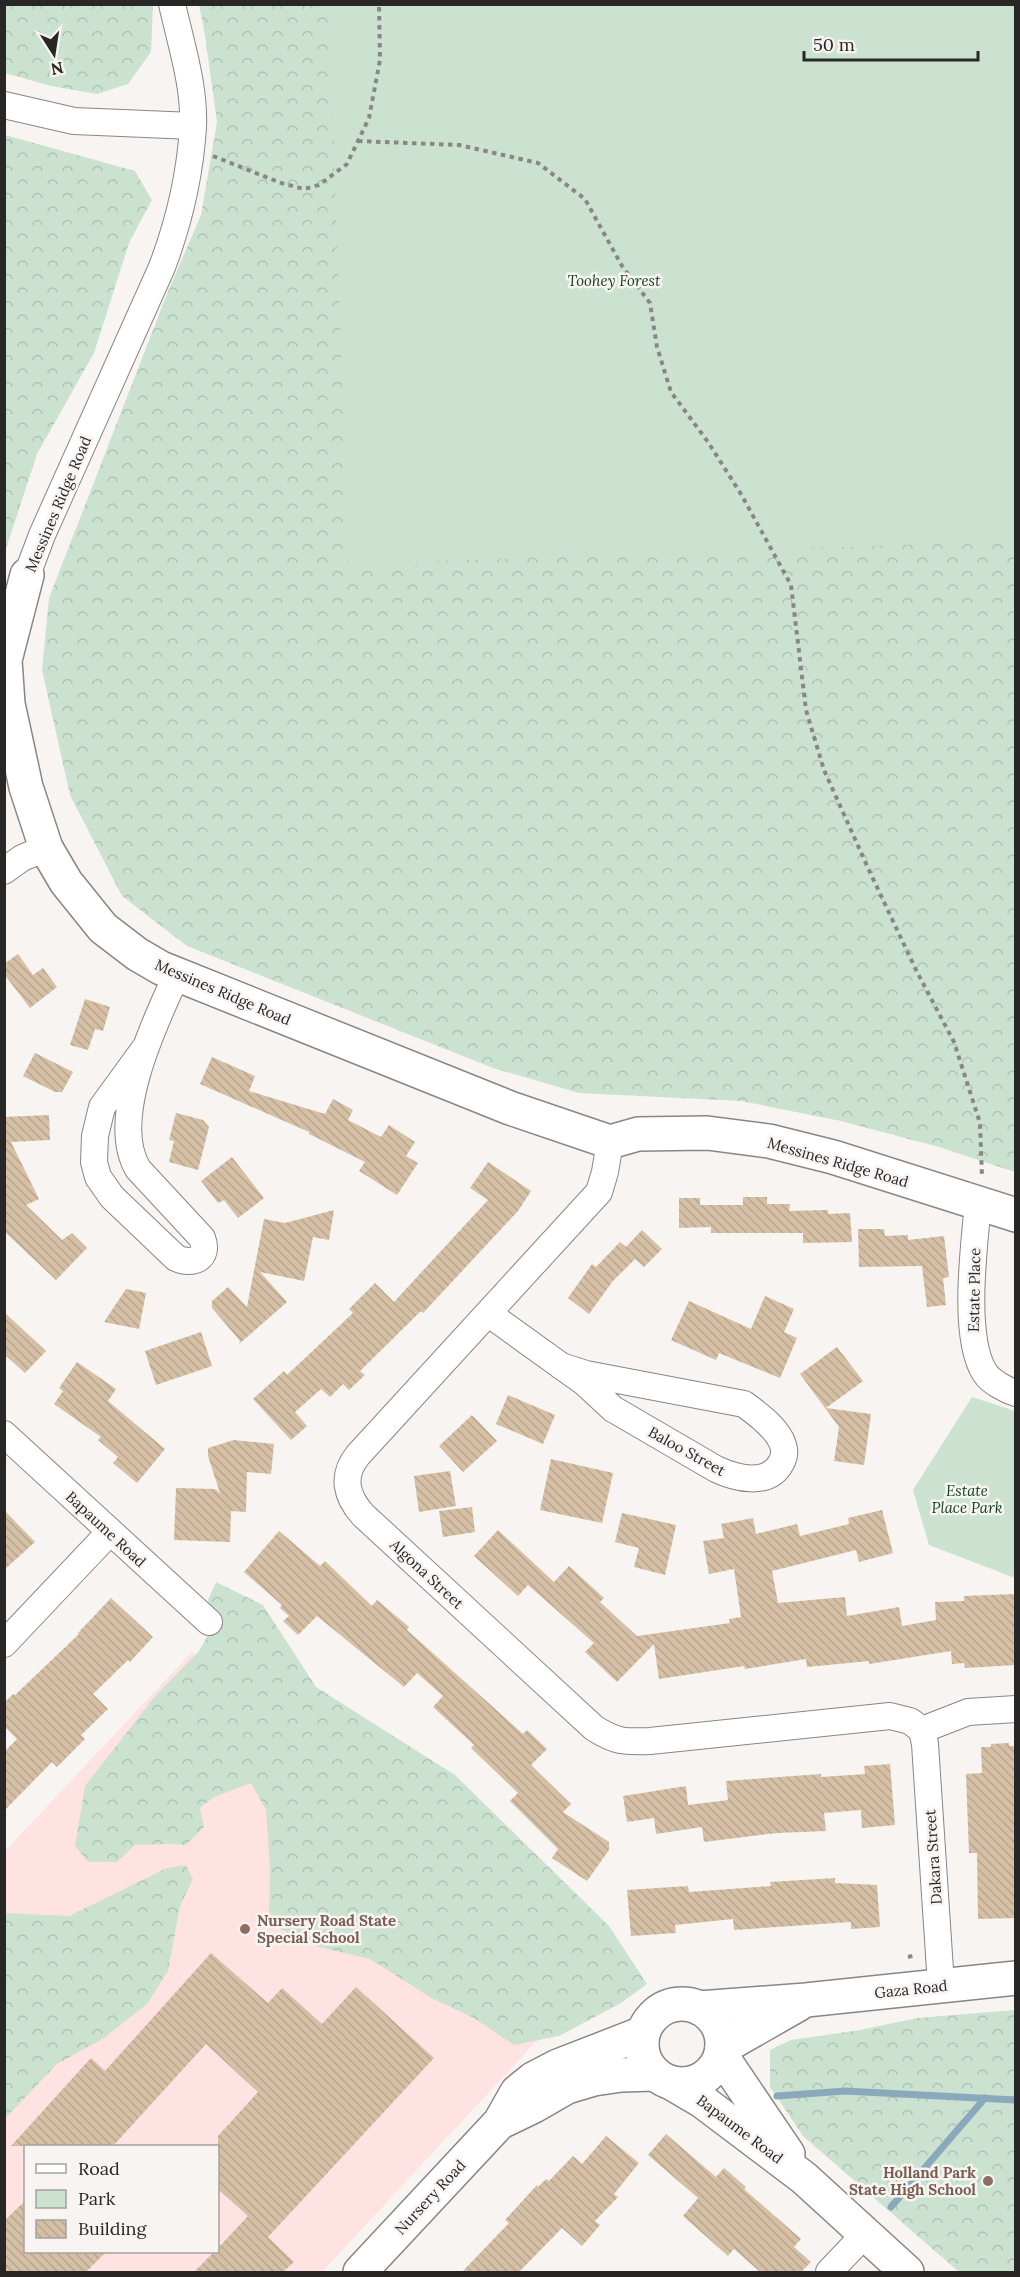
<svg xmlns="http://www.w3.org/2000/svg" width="1020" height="2277" font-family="Lora,serif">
  <defs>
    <pattern id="forest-crowns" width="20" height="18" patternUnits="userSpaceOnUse" patternTransform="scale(1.5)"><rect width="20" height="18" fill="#cce2d1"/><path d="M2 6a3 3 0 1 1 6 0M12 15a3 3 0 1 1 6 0" fill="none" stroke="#afc2b3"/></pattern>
    <pattern id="building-back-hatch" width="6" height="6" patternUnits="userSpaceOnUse" patternTransform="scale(1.5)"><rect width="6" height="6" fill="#d5c0a5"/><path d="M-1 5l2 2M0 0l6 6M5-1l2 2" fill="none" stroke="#b7a58e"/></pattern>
  </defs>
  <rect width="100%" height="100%" fill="#f7f4f1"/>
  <!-- education -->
  <path fill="#fee3e2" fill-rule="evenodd" d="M192 1652 568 2007 322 2272H5L4 1852ZM26 2146H218V2252H26Z"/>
  <!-- forest -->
  <g fill="url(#forest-crowns)">
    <path d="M4 5H153L151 52 128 84 97 94 51 86 5 73Z"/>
    <path d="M199 5H1015V1172L939 1147 841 1121 741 1101 579 1093 493 1068 187 946 122 896 70 795 42 670 49 598 167 294 201 215 217 122 205 35Z"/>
    <path d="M5 135 135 171 152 200 129 243 94 353 37 454 5 552Z"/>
    <path d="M216 1582 263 1605 316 1687 455 1775 609 1926 647 1984 621 2003 559 2036 514 2045 472 2017 433 1999 370 1959 319 1947 269 1924 270 1866 266 1810 251 1783 214 1797 200 1808 204 1827 186 1845 167 1844 135 1845 117 1862H88L75 1846 85 1786 156 1695 199 1651 212 1628 208 1600Z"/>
    <path d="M186 1865 193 1879 180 1906 168 1971 147 2004 104 2038 57 2064 5 2119V1913L69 1916 167 1868Z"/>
    <path d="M1015 2010V2272H959L803 2136 770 2087V2050L791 2040 860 2030 917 2018Z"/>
  </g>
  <!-- park -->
  <g fill="#cce2d1">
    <path d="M329 5H1015V541L348 564Z"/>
    <path d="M972 1397 1015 1411V1578L929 1545 913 1490Z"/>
  </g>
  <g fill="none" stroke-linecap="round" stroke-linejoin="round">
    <!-- stream -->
    <g stroke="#8aaabc" stroke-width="7">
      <path d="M777 2096 845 2091 1016 2100"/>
      <path d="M891 2207 985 2098"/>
    </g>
  </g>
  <!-- building -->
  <g fill="url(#building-back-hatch)">
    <path d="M18 954 33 975 43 968 57 987 30 1008 4 974V964Z"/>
    <path d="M85 999 110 1007 103 1031 95 1029 88 1050 70 1045Z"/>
    <path d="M35 1053 73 1072 62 1092H55L23 1076Z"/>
    <path d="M212 1057 255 1076 249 1091 325 1114 333 1099 353 1110 348 1120 381 1137 389 1125 415 1142 406 1156 418 1163 397 1195 359 1171 365 1162 309 1134V1132L200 1084Z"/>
    <path d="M176 1113 203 1120 209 1127 198 1170 169 1162 174 1141 169 1140Z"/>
    <path d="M49 1115 50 1140 11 1142 39 1199 26 1205 62 1240 72 1233 87 1248 56 1280 4 1231V1166L6 1165 4 1117Z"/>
    <path d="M232 1157 264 1198 238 1218 224 1200 218 1203 201 1181Z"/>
    <path d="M488 1162 531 1191 518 1211 423 1313 421 1311 360 1371 365 1375 349 1390 343 1384 330 1397 321 1389 295 1412 307 1426 291 1440 253 1399 284 1371 287 1375 353 1313 349 1309 375 1283 394 1302 488 1200 470 1188Z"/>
    <path d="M743 1197H767V1204H790L789 1211 828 1210V1214L850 1213 852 1242 803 1243V1233H711V1227L679 1228V1198H700V1205H743Z"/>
    <path d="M334 1210 329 1240 313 1237 304 1281 260 1272 287 1302 239 1344 240 1341 212 1308V1301L228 1287 247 1307 264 1219 285 1223Z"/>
    <path d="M858 1229H884L885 1236 908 1235V1240L944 1236 949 1277 943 1278 946 1305 927 1307 922 1266 859 1267Z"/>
    <path d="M642 1230 662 1249 644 1267 635 1259 613 1281 589 1314 568 1298 592 1264 596 1267 620 1242 626 1247Z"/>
    <path d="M126 1289 146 1293 139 1329 104 1322Z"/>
    <path d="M765 1296 794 1309 784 1332 797 1338 780 1378 719 1353 716 1360 671 1340 689 1301 751 1329Z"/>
    <path d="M4 1312 46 1351 25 1373 4 1354Z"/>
    <path d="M201 1332 212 1366 156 1385 145 1351Z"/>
    <path d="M837 1347 863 1381 826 1408 871 1414 864 1465 834 1461 839 1427 800 1374Z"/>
    <path d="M77 1362 116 1389 108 1401 165 1449 137 1483 113 1463 118 1457 98 1440 101 1437 54 1404 63 1391 59 1388Z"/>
    <path d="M508 1395 555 1415 543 1444 496 1424Z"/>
    <path d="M472 1415 497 1441 463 1472 439 1446Z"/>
    <path d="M234 1440 274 1444 271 1474 247 1472 246 1512 231 1511 230 1542 174 1540 176 1488 215 1489 220 1493 208 1456V1448Z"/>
    <path d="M551 1459 613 1473 602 1523 540 1510Z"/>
    <path d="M450 1471 456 1506 419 1512 414 1476Z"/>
    <path d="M472 1507 475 1532 443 1537 439 1511Z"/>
    <path d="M4 1510 35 1542 4 1570Z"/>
    <path d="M882 1510 893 1553 859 1562 856 1550 772 1571 778 1603 845 1597 847 1616 899 1607 902 1626 936 1620 935 1602 964 1601V1596L1016 1594V1665L965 1668 964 1663 952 1664 951 1651 869 1664V1661L807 1667 806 1659 745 1669 744 1666 659 1679 654 1644 617 1682 585 1652 594 1643 528 1585 518 1596 474 1556 498 1530 554 1582 569 1566 604 1598 600 1602 637 1636 730 1623 729 1619 741 1617 734 1569 709 1574 703 1541 724 1538 721 1524 753 1518 756 1534 797 1524 800 1536 849 1524 848 1518Z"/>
    <path d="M622 1513 676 1525 665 1575 634 1567 639 1548 615 1542Z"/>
    <path d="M279 1531 320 1566 325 1561 372 1606 377 1600 409 1627 407 1630 523 1734 527 1730 547 1749 531 1765 571 1804 563 1812 609 1842V1850L587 1881 552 1858 558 1849 510 1801 518 1793 471 1748 474 1745 433 1707 443 1696 417 1673 404 1687 317 1616 298 1635 283 1621 289 1616 280 1608 282 1605 244 1572Z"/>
    <path d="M111 1598 153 1637 130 1662 128 1660 93 1694 108 1709 81 1735 85 1739 57 1767 52 1762 4 1811V1752L17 1739 4 1726V1703L13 1694 15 1695 79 1634 78 1633Z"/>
    <path d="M1009 1743V1746H1016V1918L978 1919 977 1853H969L966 1774 982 1773 981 1747H991V1744Z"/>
    <path d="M890 1764 895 1825 862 1828 861 1810 824 1813 826 1831 777 1833 704 1842 702 1827 656 1834 654 1818 627 1822 623 1796 686 1786 688 1805 728 1800 726 1781 821 1774V1777L865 1774 864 1766Z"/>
    <path d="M835 1878V1883L877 1885 880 1927 851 1929V1922L734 1930 733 1919 675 1925 676 1933 631 1936 627 1890 688 1886 689 1892 771 1886 770 1882Z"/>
    <path d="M211 1953 268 2003 282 1988 322 2024 356 1987 434 2058 268 2237 294 2262 283 2272H194L214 2252H218V2248L248 2216 218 2189V2136L258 2092 206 2044 113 2146H11L91 2058 105 2071Z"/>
    <path d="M666 2134 716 2177 724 2168 746 2187 744 2189 801 2239 794 2247 811 2262 801 2272H760L734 2249 728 2256 683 2216 698 2198 648 2155Z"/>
    <path d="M606 2136 639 2163 614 2194 618 2197 595 2221 600 2225 582 2246 562 2228 519 2272H462L509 2223 505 2220 537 2185 538 2187 546 2179 549 2181 573 2156 582 2164Z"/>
    <path d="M26 2200V2252H106L86 2272H4V2221Z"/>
  </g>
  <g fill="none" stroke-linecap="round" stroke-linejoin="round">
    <defs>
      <g id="minor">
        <path d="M4 105 74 121 193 126"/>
        <path d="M27 575 42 535 162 267C179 222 190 175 193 127 195 87 181 44 172 4"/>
        <path d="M4 871 22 858 46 848"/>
        <path d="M145 1048 102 1107 95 1136 94 1162 98 1177 112 1197 176 1258C193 1266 210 1258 202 1238L138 1169C108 1119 155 1022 177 974"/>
        <path d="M610 1142 605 1172 599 1192 358 1455C341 1476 346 1496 363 1515L594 1728C616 1742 624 1742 650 1741L890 1716 910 1721 922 1730"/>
        <path d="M978 1204C974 1246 962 1338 985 1373 991 1382 1006 1390 1016 1393"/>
        <path d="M489 1314 585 1383 613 1409 716 1469C735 1478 768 1487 781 1463 784 1458 785 1451 783 1445 778 1429 758 1414 744 1404L586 1374 561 1366"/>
        <path d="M4 1434 209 1622"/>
        <path d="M4 1644 109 1533"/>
        <path d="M922 1730 925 1744 941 1985"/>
        <path d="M922 1730 968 1712 1016 1709"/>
        <path d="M829 2272 865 2234"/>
      </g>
      <g id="tertiary">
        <path d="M27 575 5 660 8 704 26 787 46 848 66 882 103 928 137 954 161 968 510 1108 610 1142 638 1134 707 1133 769 1141 833 1157 1016 1215"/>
        <path d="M721 2055 788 2154"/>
        <path d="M673 2084 702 2101 804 2178 907 2272"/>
      </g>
      <g id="secondary">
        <circle cx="682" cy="2044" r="40"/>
        <path d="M699 2008 806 2000 1016 1978"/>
        <path d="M722 2048 799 2004"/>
        <path d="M505 2120 534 2106 567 2087 594 2079 621 2075 655 2074"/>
        <path d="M360 2272 500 2122 517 2092 533 2079 558 2066 643 2033"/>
      </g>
    </defs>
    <!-- minor casing -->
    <use href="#minor" stroke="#898684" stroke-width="28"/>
    <!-- tertiary casing -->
    <use href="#tertiary" stroke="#898684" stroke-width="36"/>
    <!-- secondary casing -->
    <use href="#secondary" stroke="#898684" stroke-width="36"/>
    <!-- path -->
    <g stroke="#898785" stroke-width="4" stroke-dasharray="4.5 4.5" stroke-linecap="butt">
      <path d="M358 141 459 145 538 163 585 199 622 266 650 303 657 347 671 392 708 442 741 494 791 585 806 710 824 770 868 868 916 970 954 1042 980 1123 982 1177"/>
      <path d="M213 156 281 183 304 189 319 185 347 164 369 118 380 60 379 4"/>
      <path d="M908 1957 916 1955"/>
    </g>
    <!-- minor -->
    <use href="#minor" stroke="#fff" stroke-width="26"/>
    <!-- tertiary -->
    <use href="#tertiary" stroke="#fff" stroke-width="33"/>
    <!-- secondary -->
    <use href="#secondary" stroke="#fff" stroke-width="33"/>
  </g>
  <!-- markers -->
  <g fill="#8d6e63" stroke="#f7f4f1" stroke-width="2">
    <circle cx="245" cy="1929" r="6"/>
    <circle cx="988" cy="2181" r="6"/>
  </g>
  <g text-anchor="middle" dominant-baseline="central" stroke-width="5" stroke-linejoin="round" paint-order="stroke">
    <!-- park labels -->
    <g font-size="15" font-style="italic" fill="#0c3e20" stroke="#f7f4f1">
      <text x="614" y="280">Toohey Forest</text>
      <text x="967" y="1490">Estate<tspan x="967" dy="17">Place Park</tspan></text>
    </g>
    <!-- street labels -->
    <g font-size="15" fill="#282726" stroke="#f7f4f1">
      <text transform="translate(58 504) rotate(-67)">Messines Ridge Road</text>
      <text transform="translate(223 992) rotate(23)">Messines Ridge Road</text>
      <text transform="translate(838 1162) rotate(16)">Messines Ridge Road</text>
      <text transform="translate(974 1290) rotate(-89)">Estate Place</text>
      <text transform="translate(687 1451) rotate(29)">Baloo Street</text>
      <text transform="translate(106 1529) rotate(43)">Bapaume Road</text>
      <text transform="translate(427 1574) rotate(43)">Algona Street</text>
      <text transform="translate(933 1857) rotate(-94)">Dakara Street</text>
      <text transform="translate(911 1989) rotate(-6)">Gaza Road</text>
      <text transform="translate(740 2129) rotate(37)">Bapaume Road</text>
      <text transform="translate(430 2197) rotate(-47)">Nursery Road</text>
    </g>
    <!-- education labels -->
    <g font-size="15" font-weight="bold" fill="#785e54" stroke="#f7f4f1" text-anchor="start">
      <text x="257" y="1920">Nursery Road State<tspan x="257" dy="17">Special School</tspan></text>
      <text x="976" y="2172" text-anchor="end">Holland Park<tspan x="976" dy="17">State High School</tspan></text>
    </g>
  </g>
  <!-- border -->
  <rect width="1020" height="2277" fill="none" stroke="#282726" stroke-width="12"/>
  <!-- legend -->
  <rect x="24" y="2145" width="195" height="108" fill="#f7f4f1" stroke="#a4a2a0" stroke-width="1.5"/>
  <rect x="36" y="2164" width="30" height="9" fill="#ffffff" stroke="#a4a2a0" stroke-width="1.5"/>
  <text x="78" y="2175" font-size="18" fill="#282726">Road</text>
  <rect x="36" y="2190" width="30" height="18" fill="#cce2d1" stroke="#a4a2a0" stroke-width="1.5"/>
  <text x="78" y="2205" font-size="18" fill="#282726">Park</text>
  <rect x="36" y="2220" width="30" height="18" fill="url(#building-back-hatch)" stroke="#a4a2a0" stroke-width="1.5"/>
  <text x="78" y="2235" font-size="18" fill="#282726">Building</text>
  <!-- north arrow -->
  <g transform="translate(54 54) rotate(168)" stroke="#f7f4f1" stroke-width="4.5" paint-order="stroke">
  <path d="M0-4.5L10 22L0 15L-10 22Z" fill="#282726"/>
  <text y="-9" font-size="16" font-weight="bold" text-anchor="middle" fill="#282726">N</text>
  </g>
  <!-- scale -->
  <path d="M804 51v9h174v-9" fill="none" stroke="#282726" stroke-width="3"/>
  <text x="813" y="51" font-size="18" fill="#282726" stroke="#f7f4f1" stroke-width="4.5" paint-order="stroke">50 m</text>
</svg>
